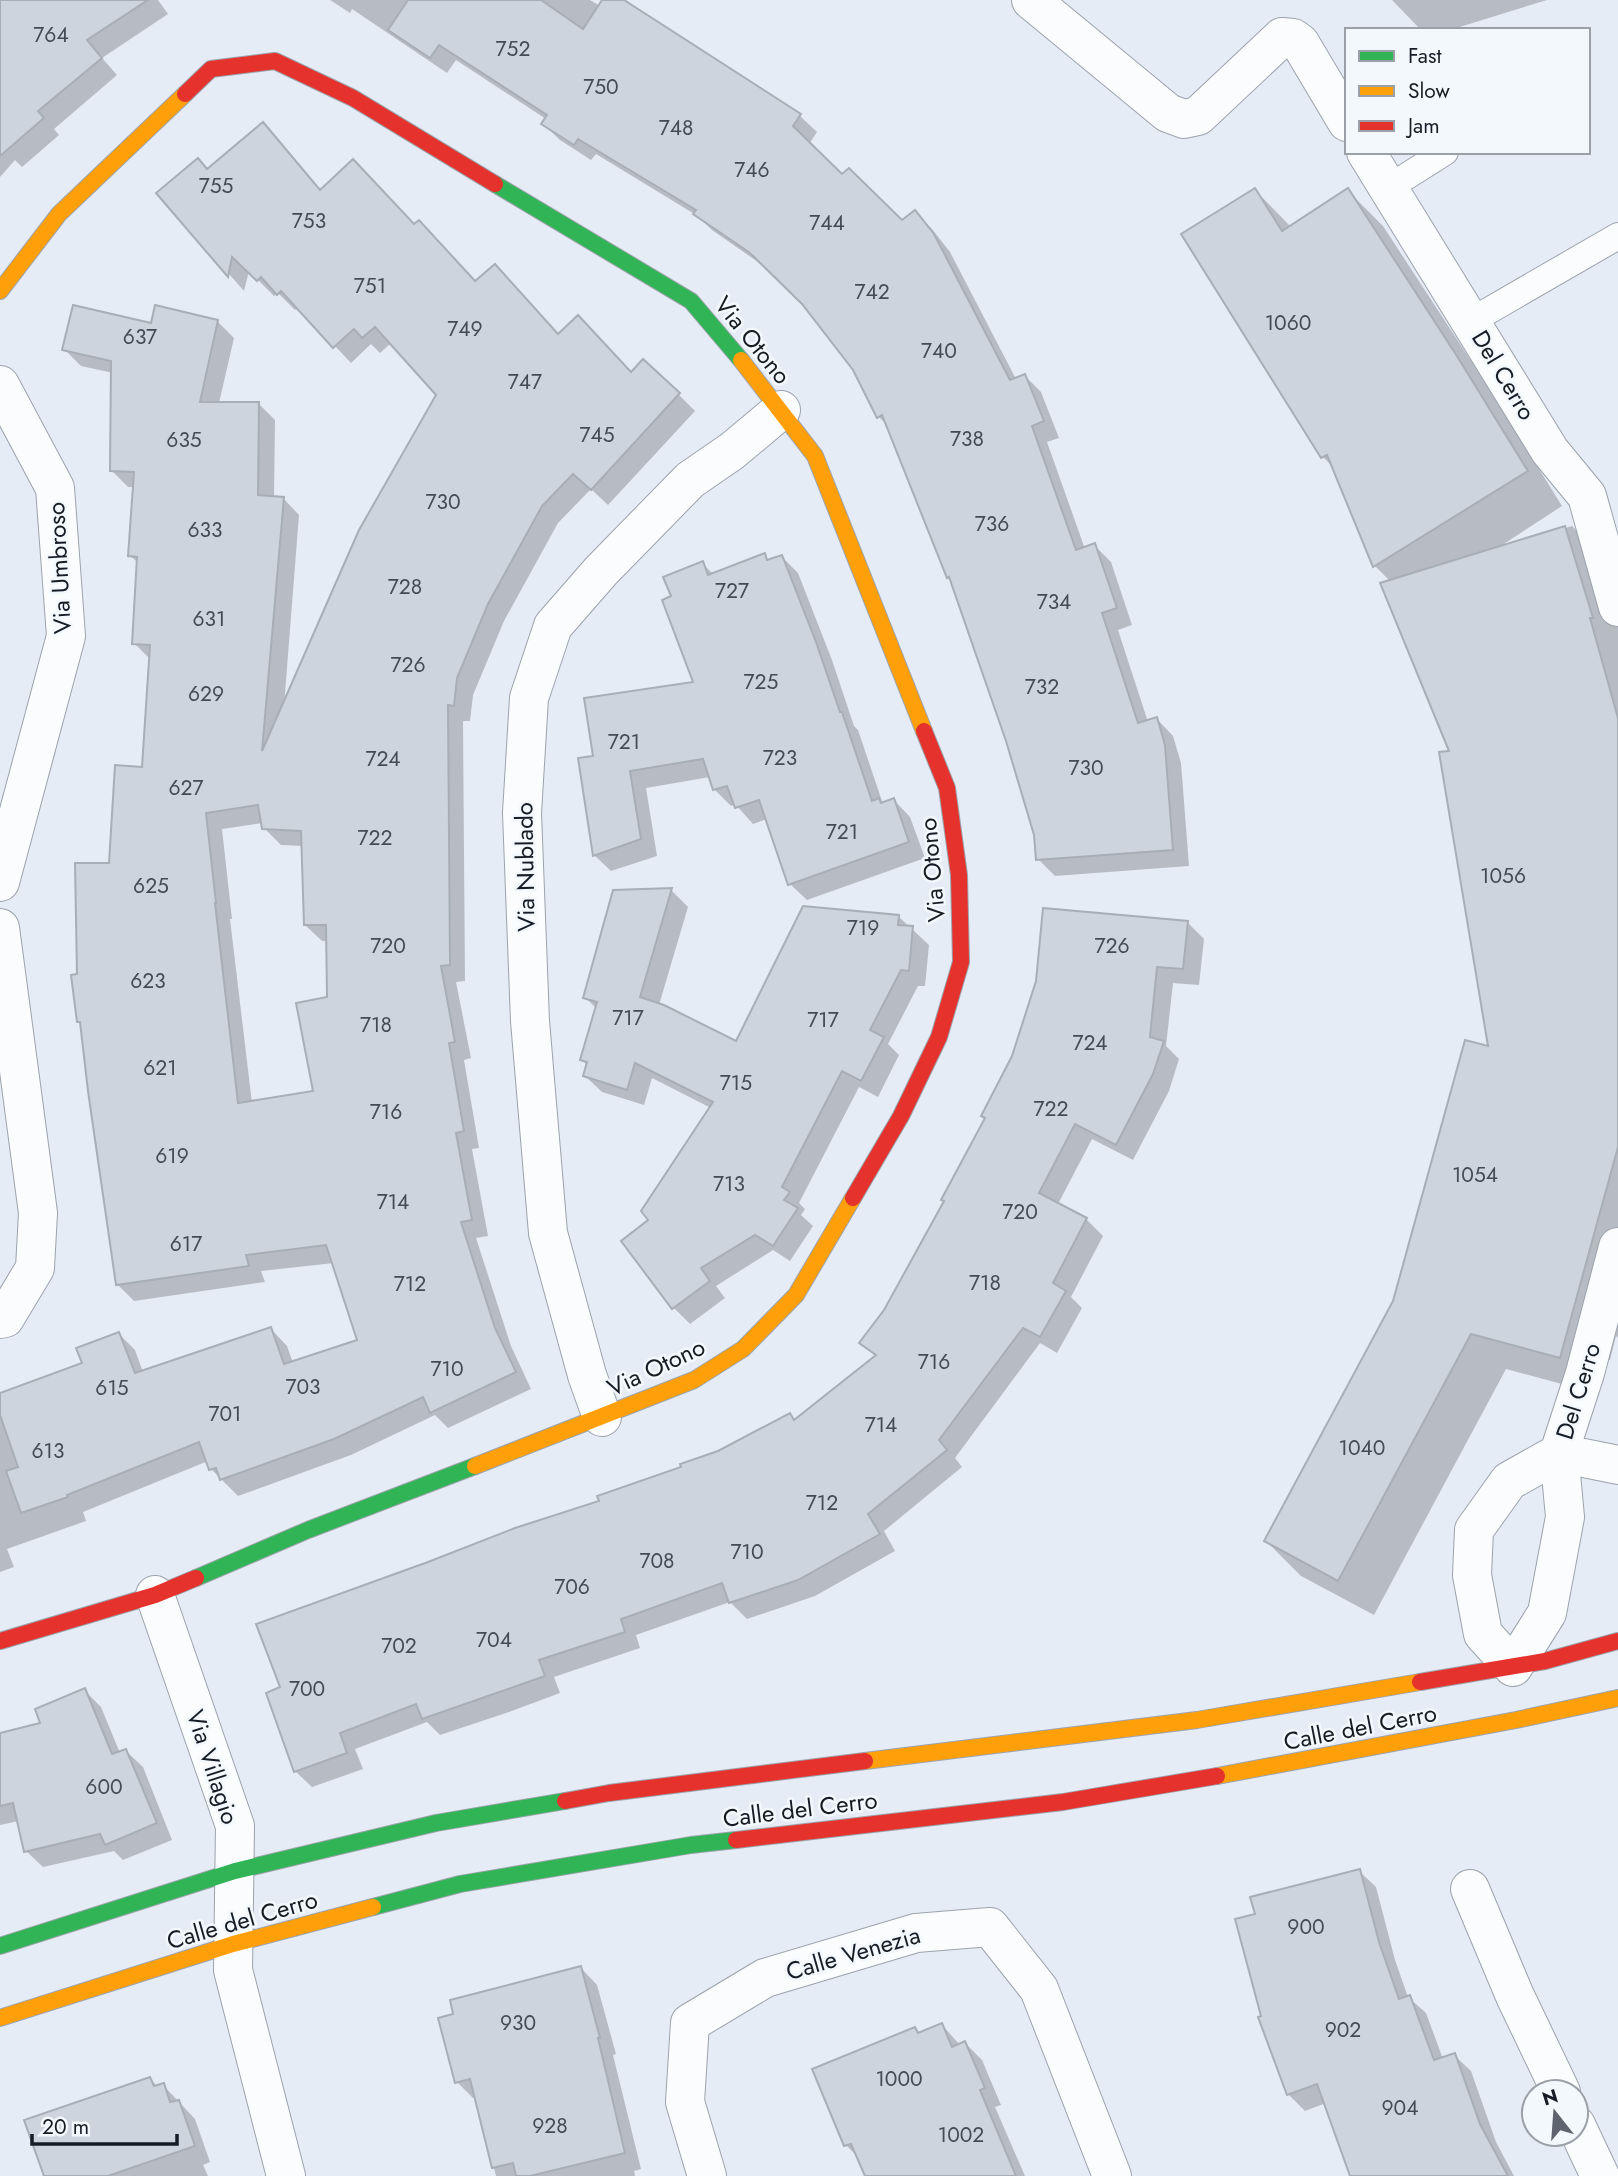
<svg xmlns="http://www.w3.org/2000/svg" width="1618" height="2176" font-family="Jost,sans-serif">
  <rect width="100%" height="100%" fill="#e5ecf5"/>
  <!-- shadow -->
  <g fill="#0003" fill-rule="evenodd">
    <path d="M0 0H158L168 14 102 58 117 75 54 129 59 135 22 167 15 160 0 177Z"/>
    <path d="M330 0H590L600 6 604 0H621L800 116 817 132 809 144 842 177 902 223 915 212 932 229 950 252 1016 379 1025 376 1041 392 1059 438 1047 442 1085 549 1094 545 1111 562 1132 625 1118 630 1148 722 1157 719 1173 736 1181 763 1189 866 1055 876 1038 859 1036 835 979 656 951 579 889 427 879 417 854 369 805 305 768 269 712 230 696 215 596 154 591 160 560 140 543 124 546 119 456 60 447 73 352 9 350 13Z"/>
    <path d="M1392 0H1547L1450 30H1421Z"/>
    <path d="M263 124 279 140 321 191 414 226 476 283 559 336 631 374 679 395 695 411 608 505 591 489 558 523 504 621 473 695 470 721H463L465 981 456 982 471 1058 464 1060 479 1148 472 1149 488 1236 476 1238 511 1346 531 1389 448 1428 435 1415 351 1455 238 1496 211 1469 208 1461 83 1512 86 1521 7 1549 14 1567 0 1572V1395L85 1364 119 1334 135 1350 143 1372 271 1329 287 1346 293 1363 359 1341 334 1263 261 1271 265 1282 134 1301 118 1285 82 1025 79 1021V976L110 865 144 769 151 660 134 643 139 564 130 555 135 487H128L112 471 113 373 81 366 64 349 152 326 217 321 234 338 219 403H258L275 420 274 498H283L299 515 284 706 438 394 391 343 380 353 371 344 351 363 298 307 295 310 278 293 274 296 249 271 244 291 158 193 208 171ZM263 823 264 828 281 845 304 846 305 925 322 941H328V999L315 1092 252 1103 230 919H232L222 829Z"/>
    <path d="M1255 190 1291 227 1347 190 1383 226 1490 390 1562 506 1496 549 1572 526 1607 561 1618 601V1338L1616 1336 1610 1360 1605 1359 1595 1393 1506 1369 1374 1615 1301 1576 1266 1541 1395 1301 1490 1048 1451 752 1390 581 1375 566 1335 469 1323 457Z"/>
    <path d="M764 555 770 561 782 557 798 573 832 660 854 726 858 730 883 804 894 800 910 817 925 858 807 900 790 884 767 819 753 824 735 804 731 806 714 789 710 777 646 788 657 856 611 871 594 855 595 757 696 683 673 597 702 563 714 575Z"/>
    <path d="M671 890 688 907 659 1005 737 1044 899 917 929 945 925 986H918L888 1044 899 1055 878 1097 859 1087 799 1203 805 1209 801 1215 813 1226 790 1261 773 1250 716 1286 725 1298 690 1324 674 1308 623 1241 650 1220 711 1108 652 1078 644 1105 602 1092 585 1076 588 1066 582 1060 597 1009 585 997Z"/>
    <path d="M1187 922 1204 939 1199 985 1173 983 1166 1046 1179 1059 1169 1091 1133 1160 1092 1139 1058 1204 1086 1219 1103 1236 1071 1297 1082 1308 1057 1353 1040 1343 955 1458 962 1467 884 1531 895 1551 815 1596 747 1619 730 1602 636 1635 640 1648 554 1677 560 1693 509 1712 440 1735 427 1722 355 1749 363 1769 312 1787 295 1771 282 1688 601 1502 719 1453 790 1415 796 1421 877 1358 862 1343Z"/>
    <path d="M84 1690 101 1707 120 1753 126 1751 143 1767 172 1840 123 1860 114 1851 43 1867 26 1851 19 1821 0 1825V1735L43 1724Z"/>
    <path d="M1359 1871 1376 1887 1395 1960 1408 1997 1426 2013 1443 2059 1454 2055 1471 2071 1496 2142 1514 2176H1352L1326 2103 1305 2111 1288 2094 1263 2018 1257 1915Z"/>
    <path d="M581 1968 597 1985 616 2054 613 2055 641 2169 634 2171 635 2176H496L476 2098H473L457 2082Z"/>
    <path d="M942 2025 960 2045 965 2043 982 2060 1001 2105 995 2107 1025 2176H867L860 2159 846 2145 915 2029 920 2034Z"/>
    <path d="M150 2079 158 2087 163 2085 195 2119 210 2162 203 2165 208 2176H46Z"/>
  </g>
  <!-- building -->
  <g fill="#cdd4dd" stroke="#a7aeb6" stroke-width="2" fill-rule="evenodd">
    <path d="M0 0H148L87 40 102 58 38 111 44 118 0 156Z"/>
    <path d="M408 0H541L583 29 602 0H624L801 114 793 126 842 174 849 168 902 220 915 210 934 234 1010 380 1025 374 1044 421 1032 426 1076 550 1095 543 1117 608 1102 613 1138 723 1157 717 1165 745 1173 850 1036 860 1034 835 1006 741 949 577 947 578 882 415 877 418 853 370 802 304 750 253 693 214 696 210 578 139 574 145 541 124 547 115 439 45 430 58 388 30Z"/>
    <path d="M263 122 320 190 353 159 414 224 419 220 475 281 495 264 558 334 578 315 631 372 643 359 680 393 591 490 573 474 542 506 488 604 457 678 454 706 448 705 450 965 441 966 455 1042 449 1043 464 1131 456 1133 472 1220 461 1222 495 1328 516 1372 430 1413 423 1397 334 1439 220 1480 216 1468 209 1470 199 1442 67 1495 68 1497 21 1513 6 1471 18 1467 0 1415V1393L82 1363 76 1348 119 1332 135 1373 271 1327 284 1364 357 1340 326 1245 246 1255 249 1266 116 1285 88 1091 80 1022H77L71 975 77 974 75 863H109L115 765 142 767 150 645 132 644 137 557 128 556 134 472 110 471 111 361 62 350 73 305 151 323 155 305 218 320 200 402H259L258 495 284 497 262 751 359 530 436 395 375 327 362 338 354 329 333 348 281 291 277 295 261 277 257 281 232 257 228 277 156 193 198 158 207 169ZM258 805 262 829 301 831 304 925H326L327 997 296 1003 313 1091 238 1103 215 903H216L206 813Z"/>
    <path d="M1255 188 1282 231 1348 188 1455 353 1528 471 1373 567 1327 455 1321 458 1181 234Z"/>
    <path d="M1565 526 1593 618H1590L1618 718V1147L1560 1358 1471 1334 1338 1581 1264 1541 1393 1301 1465 1040 1488 1046 1439 752 1449 751 1380 583Z"/>
    <path d="M765 553 767 560 782 555 816 642 840 712H842L872 801 879 798 881 803 894 798 909 842 788 885 759 800 735 808 727 786 713 790 703 759 630 771 641 839 593 856 578 758 593 756 584 698 693 682 662 600 671 596 663 577 703 561 708 575Z"/>
    <path d="M672 888 640 997 664 1005 736 1041 803 906 899 915 898 925 913 926 909 971 901 970 870 1030 884 1037 861 1081 842 1071 782 1187 790 1192 784 1200 798 1208 773 1246 755 1235 701 1268 710 1281 672 1309 621 1241 648 1220 641 1211 713 1102 635 1063 627 1090 583 1076 587 1062 580 1060 597 1002 583 998 613 890Z"/>
    <path d="M1043 908 1188 921 1183 969 1157 967 1150 1037 1164 1041 1153 1074 1116 1145 1075 1124 1039 1193 1087 1218 1053 1283 1066 1291 1040 1337 1023 1328 939 1440 947 1450 868 1514 880 1534 798 1580 729 1603 722 1583 621 1619 625 1632 539 1660 545 1676 422 1719 416 1704 340 1733 347 1753 294 1772 266 1693 280 1687 256 1624 428 1562 515 1528 599 1501 597 1496 681 1467 680 1464 718 1451 790 1413 794 1420 876 1355 859 1343 884 1310 944 1201 941 1200 985 1118 981 1116 1012 1056 1036 981Z"/>
    <path d="M85 1688 112 1754 126 1749 157 1823 105 1845 100 1834 24 1852 13 1803 0 1806V1733L40 1723 35 1709Z"/>
    <path d="M1360 1869 1379 1942 1399 1999 1410 1995 1434 2060 1455 2053 1480 2124 1508 2176H1350L1317 2084 1287 2095 1258 2017 1261 2016 1235 1919 1255 1914 1250 1897Z"/>
    <path d="M581 1966 600 2038H598L625 2153 530 2176H516L513 2163 492 2168 470 2079 455 2083 438 2018 453 2014 450 2000Z"/>
    <path d="M942 2023 952 2047 965 2041 985 2088 980 2090 1016 2176H865L851 2144 844 2146 812 2069 915 2027 918 2033Z"/>
    <path d="M150 2077 154 2086 164 2083 170 2102 179 2100 195 2146 108 2176H44L24 2120Z"/>
  </g>
  <g fill="none" stroke-linecap="round" stroke-linejoin="round">
    <defs>
      <g id="lane">
        <path d="M1388 188 1445 152"/>
        <path d="M1471 321 1618 236"/>
      </g>
      <g id="street">
        <path d="M1031 0 1168 113 1184 119 1198 116 1282 37 1293 38 1300 43 1347 122"/>
        <path d="M1366 152 1550 451 1587 496 1618 607"/>
        <path d="M0 385 55 488 66 636 0 882"/>
        <path d="M0 928 38 1213 35 1268 5 1318 0 1319"/>
        <path d="M1618 1247 1585 1373 1559 1453 1565 1517 1547 1613 1513 1667 1483 1634 1472 1575 1474 1530 1509 1481 1559 1453 1618 1465"/>
        <path d="M602 1417 587 1375 548 1233 530 1021 522 813 529 698 553 626 601 571 690 480 732 451 781 410"/>
        <path d="M155 1595 235 1826 233 1970 286 2176"/>
        <path d="M1470 1889 1515 1996 1561 2092"/>
        <path d="M1576 2125 1600 2176"/>
        <path d="M707 2176 685 2102 690 2023 765 1978 916 1933 990 1927 1039 1989 1112 2176"/>
      </g>
      <g id="fast">
        <path d="M495 184 691 301 741 360"/>
        <path d="M196 1578 308 1530 475 1466"/>
        <path d="M373 1907 460 1884 691 1845 736 1840"/>
        <path d="M0 1946 235 1871 436 1823 565 1801"/>
      </g>
      <g id="slow">
        <path d="M0 291 59 214 185 94"/>
        <path d="M741 360 815 456 924 731"/>
        <path d="M475 1466 694 1380 743 1349 796 1295 853 1198"/>
        <path d="M865 1761 1197 1720 1420 1682"/>
        <path d="M1217 1776 1516 1720 1618 1698"/>
        <path d="M0 2018 233 1944 373 1907"/>
      </g>
      <g id="jam">
        <path d="M185 94 211 69 275 61 353 98 495 184"/>
        <path d="M853 1198 901 1116 939 1037 961 962 959 875 947 788 924 731"/>
        <path d="M0 1641 155 1595 196 1578"/>
        <path d="M1420 1682 1545 1661 1618 1641"/>
        <path d="M565 1801 609 1793 865 1761"/>
        <path d="M736 1840 1063 1802 1217 1776"/>
      </g>
    </defs>
    <!-- lane casing -->
    <use href="#lane" stroke="#9ca3ac" stroke-width="28"/>
    <!-- street casing -->
    <use href="#street" stroke="#9ca3ac" stroke-width="40"/>
    <!-- fast casing -->
    <use href="#fast" stroke="#9ca3ac" stroke-width="18"/>
    <!-- slow casing -->
    <use href="#slow" stroke="#9ca3ac" stroke-width="18"/>
    <!-- jam casing -->
    <use href="#jam" stroke="#9ca3ac" stroke-width="18"/>
    <!-- lane -->
    <use href="#lane" stroke="#fbfcfe" stroke-width="26"/>
    <!-- street -->
    <use href="#street" stroke="#fbfcfe" stroke-width="38"/>
    <!-- fast -->
    <use href="#fast" stroke="#30b455" stroke-width="16"/>
    <!-- slow -->
    <use href="#slow" stroke="#ff9f0a" stroke-width="16"/>
    <!-- jam -->
    <use href="#jam" stroke="#e5322d" stroke-width="16"/>
  </g>
  <g text-anchor="middle" dominant-baseline="central" stroke-width="5" stroke-linejoin="round" paint-order="stroke">
    <!-- number labels -->
    <g font-size="21" fill="#444b54">
      <text x="51" y="35">764</text>
      <text x="513" y="49">752</text>
      <text x="601" y="87">750</text>
      <text x="676" y="128">748</text>
      <text x="752" y="170">746</text>
      <text x="216" y="186">755</text>
      <text x="309" y="221">753</text>
      <text x="827" y="223">744</text>
      <text x="370" y="286">751</text>
      <text x="872" y="292">742</text>
      <text x="1288" y="323">1060</text>
      <text x="465" y="329">749</text>
      <text x="140" y="337">637</text>
      <text x="939" y="351">740</text>
      <text x="525" y="382">747</text>
      <text x="597" y="435">745</text>
      <text x="967" y="439">738</text>
      <text x="184" y="440">635</text>
      <text x="443" y="502">730</text>
      <text x="992" y="524">736</text>
      <text x="205" y="530">633</text>
      <text x="405" y="587">728</text>
      <text x="732" y="591">727</text>
      <text x="1054" y="602">734</text>
      <text x="209" y="619">631</text>
      <text x="408" y="665">726</text>
      <text x="761" y="682">725</text>
      <text x="1042" y="687">732</text>
      <text x="206" y="694">629</text>
      <text x="624" y="742">721</text>
      <text x="780" y="758">723</text>
      <text x="383" y="759">724</text>
      <text x="1086" y="768">730</text>
      <text x="186" y="788">627</text>
      <text x="842" y="832">721</text>
      <text x="375" y="838">722</text>
      <text x="1503" y="876">1056</text>
      <text x="151" y="886">625</text>
      <text x="863" y="928">719</text>
      <text x="388" y="946">720</text>
      <text x="1112" y="946">726</text>
      <text x="148" y="981">623</text>
      <text x="628" y="1018">717</text>
      <text x="823" y="1020">717</text>
      <text x="376" y="1025">718</text>
      <text x="1090" y="1043">724</text>
      <text x="160" y="1068">621</text>
      <text x="736" y="1083">715</text>
      <text x="1051" y="1109">722</text>
      <text x="386" y="1112">716</text>
      <text x="172" y="1156">619</text>
      <text x="1475" y="1175">1054</text>
      <text x="729" y="1184">713</text>
      <text x="393" y="1202">714</text>
      <text x="1020" y="1212">720</text>
      <text x="186" y="1244">617</text>
      <text x="985" y="1283">718</text>
      <text x="410" y="1284">712</text>
      <text x="934" y="1362">716</text>
      <text x="447" y="1369">710</text>
      <text x="303" y="1387">703</text>
      <text x="112" y="1388">615</text>
      <text x="225" y="1414">701</text>
      <text x="881" y="1425">714</text>
      <text x="1362" y="1448">1040</text>
      <text x="48" y="1451">613</text>
      <text x="822" y="1503">712</text>
      <text x="747" y="1552">710</text>
      <text x="657" y="1561">708</text>
      <text x="572" y="1587">706</text>
      <text x="494" y="1640">704</text>
      <text x="399" y="1646">702</text>
      <text x="307" y="1689">700</text>
      <text x="104" y="1787">600</text>
      <text x="1306" y="1927">900</text>
      <text x="518" y="2023">930</text>
      <text x="1343" y="2030">902</text>
      <text x="899" y="2079">1000</text>
      <text x="1400" y="2108">904</text>
      <text x="550" y="2126">928</text>
      <text x="961" y="2135">1002</text>
    </g>
    <!-- street labels -->
    <g font-size="24" fill="#151c25" stroke="#f3f8fd">
      <text transform="translate(753 340) rotate(51)">Via Otono</text>
      <text transform="translate(1504 375) rotate(59)">Del Cerro</text>
      <text transform="translate(59 568) rotate(-93)">Via Umbroso</text>
      <text transform="translate(525 867) rotate(-91)">Via Nublado</text>
      <text transform="translate(932 870) rotate(-95)">Via Otono</text>
      <text transform="translate(656 1367) rotate(-25)">Via Otono</text>
      <text transform="translate(1578 1391) rotate(-73)">Del Cerro</text>
      <text transform="translate(1360 1727) rotate(-11)">Calle del Cerro</text>
      <text transform="translate(213 1767) rotate(72)">Via Villagio</text>
      <text transform="translate(800 1809) rotate(-7)">Calle del Cerro</text>
      <text transform="translate(242 1920) rotate(-16)">Calle del Cerro</text>
      <text transform="translate(853 1953) rotate(-16)">Calle Venezia</text>
    </g>
  </g>
  <!-- legend -->
  <rect x="1345" y="28" width="245" height="126" fill="#f3f8fd" stroke="#9aa0a7" stroke-width="2"/>
  <rect x="1359" y="51" width="35" height="10" fill="#30b455" stroke="#9aa0a7" stroke-width="2"/>
  <text x="1408" y="63" font-size="21" fill="#151c25">Fast</text>
  <rect x="1359" y="86" width="35" height="10" fill="#ff9f0a" stroke="#9aa0a7" stroke-width="2"/>
  <text x="1408" y="98" font-size="21" fill="#151c25">Slow</text>
  <rect x="1359" y="121" width="35" height="10" fill="#e5322d" stroke="#9aa0a7" stroke-width="2"/>
  <text x="1408" y="133" font-size="21" fill="#151c25">Jam</text>
  <!-- north arrow -->
  <g transform="translate(1555 2113) rotate(343)"><circle r="33" fill="#f3f8fd" stroke="#9aa0a7" stroke-width="2"/>
  <path d="M0-5L12 26L0 18L-12 26Z" fill="#5e656e"/>
  <text y="-10" font-size="19" font-weight="bold" text-anchor="middle" fill="#151c25">N</text>
  </g>
  <!-- scale -->
  <path d="M32 2134v10h145v-10" fill="none" stroke="#151c25" stroke-width="3.5"/>
  <text x="42" y="2134" font-size="21" fill="#151c25" stroke="#f3f8fd" stroke-width="5" paint-order="stroke">20 m</text>
</svg>
